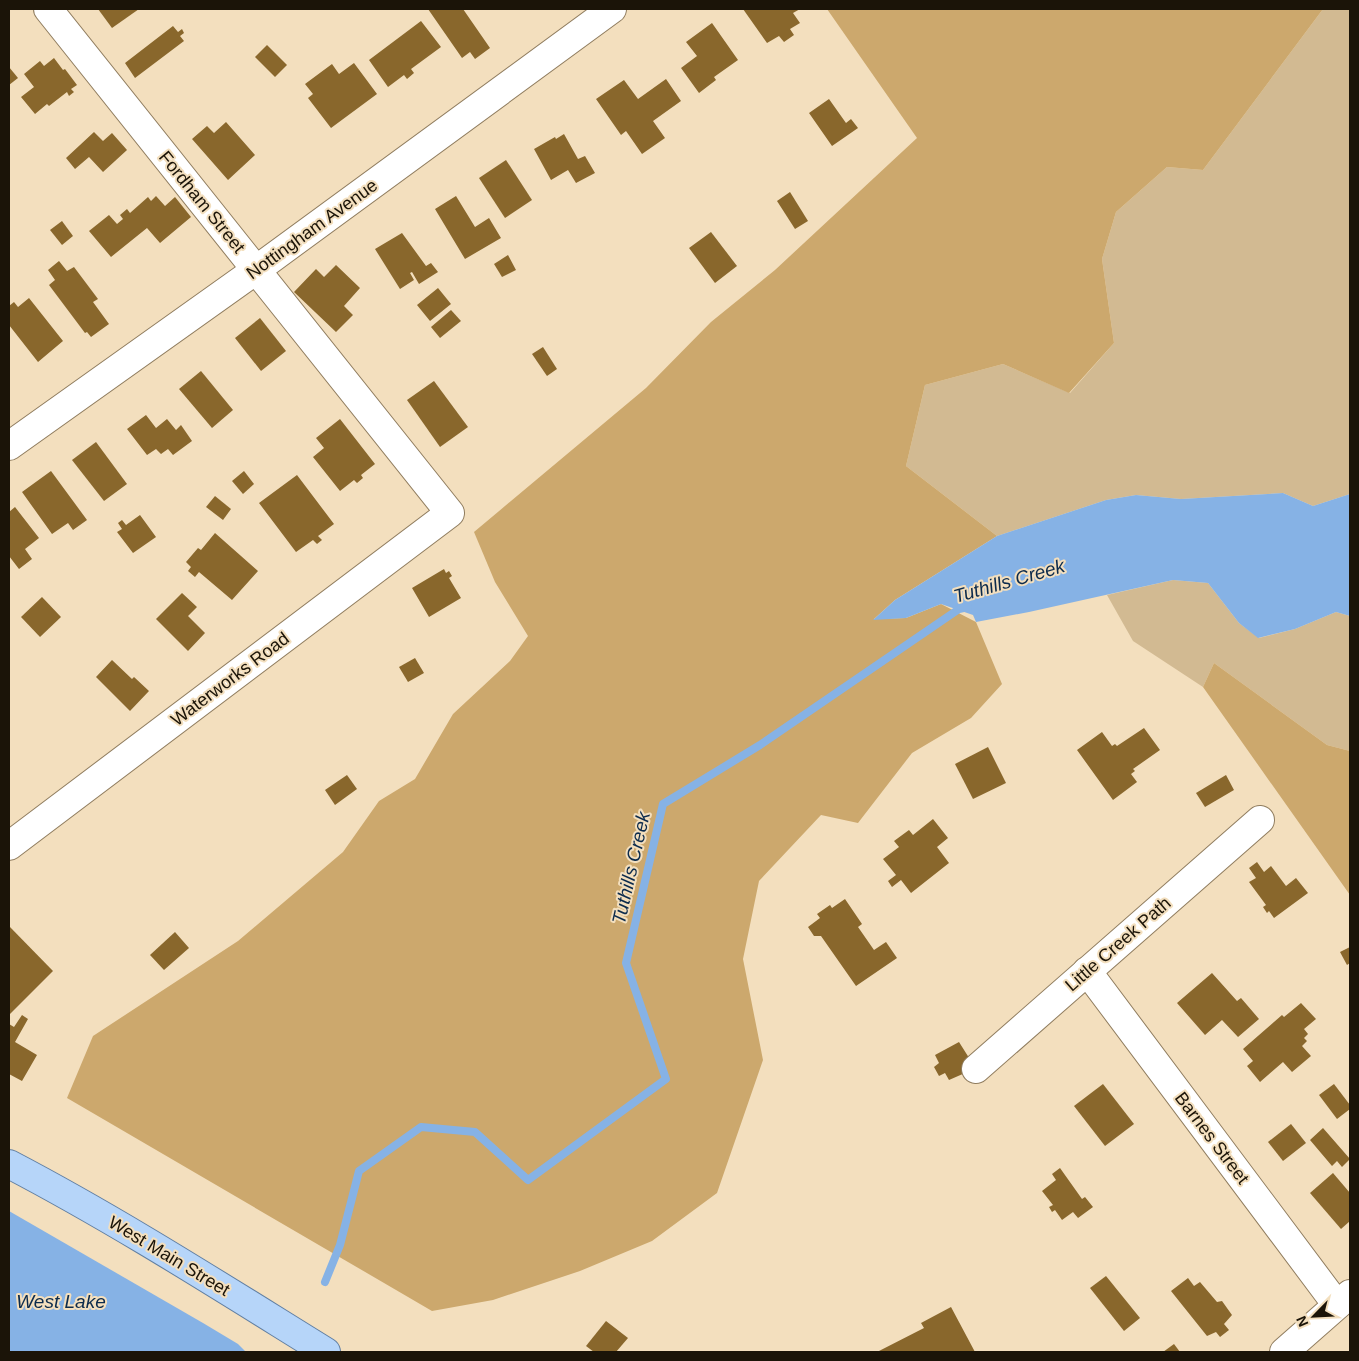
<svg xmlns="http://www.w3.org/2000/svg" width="1359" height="1361" font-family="Arial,sans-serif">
  <rect width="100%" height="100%" fill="#f3dfbe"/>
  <!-- green -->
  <g fill="#d2ba92">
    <path d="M1323 9H1350V494L1313 506 1283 493 1181 499 1136 495 1106 500 997 536 906 466 925 385 1003 364 1070 393 1114 343 1102 259 1116 212 1167 167 1203 170Z"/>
    <path d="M1173 580 1208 583 1239 623 1259 638 1295 629 1336 612 1350 616V751L1327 745 1214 663 1203 687 1133 641 1107 595Z"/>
  </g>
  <!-- forest -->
  <g fill="#cca86d">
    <path d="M827 9H1323L1203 170 1167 167 1116 212 1102 259 1114 343 1069 393 1003 364 925 385 906 466 997 536 895 600 874 619 906 618 941 604 976 622 1002 684 971 718 912 753 858 823 821 815 759 881 743 959 763 1060 717 1193 652 1241 580 1271 493 1300 432 1311 67 1098 93 1036 238 941 343 852 379 801 415 779 453 714 510 661 528 636 495 582 474 532 646 388 711 322 775 270 917 138Z"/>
    <path d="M1214 663 1327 745 1350 751V895L1203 687Z"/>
  </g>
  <!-- water -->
  <g fill="#86b2e5">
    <path d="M1283 493 1313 506 1350 494V616L1336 612 1295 629 1258 638 1239 623 1208 583 1173 580 1029 612 976 622 973 615 941 604 906 618 873 620 895 600 997 536 1106 500 1136 495 1181 499Z"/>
    <path d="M9 1211 203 1323 238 1344 246 1352H9Z"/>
  </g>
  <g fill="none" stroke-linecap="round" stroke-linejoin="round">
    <!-- stream -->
    <path stroke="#86b2e5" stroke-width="8" d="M325 1282 340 1245 359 1171 421 1127 475 1132 528 1180 666 1079 626 963 663 804 760 745 959 609 968 607"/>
  </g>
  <!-- building -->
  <g fill="#89672c">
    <path d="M98 9H139L112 28Z"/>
    <path d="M428 9H463L490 48 475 59 470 52 462 58Z"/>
    <path d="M743 9H800L793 13 800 23 790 29 794 35 784 42 779 36 767 43Z"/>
    <path d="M421 21 441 47 411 69 414 73 407 79 404 75 388 87 369 60Z"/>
    <path d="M712 23 738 60 714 77 716 80 699 93 681 68 697 56 686 42Z"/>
    <path d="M173 26 178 32 182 29 184 33 180 36 184 41 135 78 125 63Z"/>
    <path d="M267 45 287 65 275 77 255 57Z"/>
    <path d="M54 58 63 70 65 69 77 85 71 89 74 92 69 96 67 92 49 106 47 104 35 114 21 97 34 87 24 74 40 61 44 66Z"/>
    <path d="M354 63 377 94 331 128 308 98 313 94 305 84 332 64 339 74Z"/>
    <path d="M9 67 18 78 9 85Z"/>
    <path d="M666 79 681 101 653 121 665 138 642 154 626 131 621 135 596 99 624 80 638 99Z"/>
    <path d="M829 99 846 123 851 119 858 128 832 146 809 113Z"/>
    <path d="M226 122 255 155 228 180 192 139 207 126 214 133Z"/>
    <path d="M94 132 103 141 112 133 127 150 103 172 89 157 75 169 66 158Z"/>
    <path d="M564 134 578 159 585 156 595 173 576 183 568 170 551 180 534 149 555 137 556 139Z"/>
    <path d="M506 160 532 200 505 218 479 178Z"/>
    <path d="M790 192 808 221 795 229 777 201Z"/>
    <path d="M156 196 165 206 175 197 191 217 160 243 147 228 111 257 89 231 109 215 117 224 123 219 120 215 127 209 130 213 148 197 151 201Z"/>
    <path d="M456 196 475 227 489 218 501 238 465 259 435 209Z"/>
    <path d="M62 221 73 236 62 245 50 230Z"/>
    <path d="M711 232 737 266 715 283 689 248Z"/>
    <path d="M402 233 426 266 431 263 438 272 419 284 412 272 410 273 414 280 400 289 375 249Z"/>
    <path d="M508 255 516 270 502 277 494 264Z"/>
    <path d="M59 261 67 271 74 267 98 299 93 302 109 324 91 337 87 332 85 333 49 285 55 280 48 270Z"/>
    <path d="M336 265 360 288 344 306 353 315 336 332 294 292 316 269 324 277Z"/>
    <path d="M438 288 451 304 430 321 417 305Z"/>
    <path d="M29 298 63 341 38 362 9 325V313L10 312 9 306 14 302 18 307Z"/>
    <path d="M451 310 461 321 440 338 431 327Z"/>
    <path d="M260 318 286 351 261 371 235 338Z"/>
    <path d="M543 347 557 369 547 376 532 354Z"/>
    <path d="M201 371 233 410 212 428 179 389Z"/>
    <path d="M434 381 468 427 440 447 407 400Z"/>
    <path d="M146 415 156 428 167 419 176 430 181 425 192 441 173 455 168 449 161 454 156 449 147 455 127 429Z"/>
    <path d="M340 419 375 464 361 475 363 478 357 483 354 480 340 491 313 457 324 448 316 438Z"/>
    <path d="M96 442 127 484 104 501 72 460Z"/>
    <path d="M51 471 87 520 73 530 68 523 52 534 22 492Z"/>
    <path d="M244 471 254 484 243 494 232 481Z"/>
    <path d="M297 475 334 524 318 536 322 540 317 544 313 540 296 552 259 503Z"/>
    <path d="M215 496 231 509 223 520 206 507Z"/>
    <path d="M15 507 39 538 25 549 32 559 19 569 9 556V512Z"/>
    <path d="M140 515 156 537 133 553 117 532 122 529 118 523 122 520 126 525Z"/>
    <path d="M215 533 258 571 232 600 199 572 195 577 188 571 191 567 186 562 198 548 201 550Z"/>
    <path d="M444 569 446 573 449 571 452 576 449 578 461 598 429 617 412 588Z"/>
    <path d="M182 593 197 607 188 616 205 633 188 651 156 619Z"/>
    <path d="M42 597 61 617 40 637 21 617Z"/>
    <path d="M415 658 424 673 408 682 399 667Z"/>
    <path d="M112 660 132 679 134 677 149 691 130 711 96 677Z"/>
    <path d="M1144 728 1160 750 1133 769 1135 771 1131 774 1137 782 1113 800 1077 750 1102 732 1112 746 1115 744 1117 746Z"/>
    <path d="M988 747 1006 783 973 799 955 764Z"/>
    <path d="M347 775 357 789 335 805 325 790Z"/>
    <path d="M1226 775 1234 790 1205 807 1196 793Z"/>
    <path d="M933 819 948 838 937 847 949 863 911 893 901 880 892 887 888 881 896 875 883 859 899 847 894 841 909 830 913 835Z"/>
    <path d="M1257 862 1264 872 1271 866 1286 886 1296 878 1308 893 1274 918 1269 911 1267 913 1263 907 1266 905 1249 882 1256 878 1249 868Z"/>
    <path d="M845 899 862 924 858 927 874 950 886 942 897 958 856 986 821 936H814L808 927 820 918 817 914 830 905 832 908Z"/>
    <path d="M9 926 53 971 9 1015Z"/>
    <path d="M175 932 189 948 164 970 150 955Z"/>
    <path d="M1350 947V963L1347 965 1340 952Z"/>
    <path d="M1212 973 1237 1001 1241 998 1259 1019 1238 1037 1222 1020 1205 1035 1177 1003Z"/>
    <path d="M1301 1003 1316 1019 1304 1029 1308 1034 1304 1038 1307 1041 1302 1046 1311 1056 1292 1072 1283 1062 1260 1082 1247 1066 1253 1061 1243 1049 1282 1015 1284 1017Z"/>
    <path d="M22 1015 28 1019 15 1042 37 1055 22 1081 9 1074V1024L14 1027Z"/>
    <path d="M959 1042 971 1061 965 1073 949 1080 945 1073 939 1076 934 1067 939 1063 935 1055Z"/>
    <path d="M1103 1084 1134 1124 1105 1146 1074 1106Z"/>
    <path d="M1334 1084 1350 1105V1109L1337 1119 1319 1095Z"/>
    <path d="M1291 1124 1306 1143 1283 1161 1268 1142Z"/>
    <path d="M1323 1128 1350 1159 1342 1167 1337 1161 1332 1166 1310 1140Z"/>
    <path d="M1060 1168 1082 1199 1085 1197 1093 1207 1078 1218 1073 1212 1062 1220 1055 1210 1052 1212 1049 1207 1053 1205 1042 1191 1056 1180 1052 1174Z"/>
    <path d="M1333 1173 1350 1193V1221L1341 1229 1310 1193Z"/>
    <path d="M1106 1276 1140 1318 1124 1331 1090 1288Z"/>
    <path d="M1188 1278 1194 1286 1200 1282 1217 1302 1222 1301 1232 1315 1224 1324 1229 1330 1220 1337 1216 1332 1207 1336 1171 1291Z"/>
    <path d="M951 1307 975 1352H877L924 1328 921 1323Z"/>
    <path d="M606 1321 628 1338 616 1352H594L586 1346Z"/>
    <path d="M1174 1344 1180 1352H1163Z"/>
  </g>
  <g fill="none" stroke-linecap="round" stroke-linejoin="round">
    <defs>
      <g id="street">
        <path d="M9 446 256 270 612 9"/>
        <path d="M9 846 450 513 48 9"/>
        <path d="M1087 971 1337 1305"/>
        <path d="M976 1069 1260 820"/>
        <path d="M1284 1352 1350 1294"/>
      </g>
      <path id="primary" d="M9 1164C118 1221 221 1287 326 1352"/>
    </defs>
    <!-- street casing -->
    <use href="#street" stroke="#907d5f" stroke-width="30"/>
    <!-- primary casing -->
    <use href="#primary" stroke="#617fa2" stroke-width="30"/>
    <!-- street -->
    <use href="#street" stroke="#fff" stroke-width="28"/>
    <!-- primary -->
    <use href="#primary" stroke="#b6d5f9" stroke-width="28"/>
  </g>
  <g text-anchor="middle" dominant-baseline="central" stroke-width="4" stroke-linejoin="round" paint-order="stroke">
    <!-- street labels -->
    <g font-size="18" fill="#1b1408" stroke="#f3dfbe">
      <text transform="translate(202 202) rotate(51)">Fordham Street</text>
      <text transform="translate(312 229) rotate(-36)">Nottingham Avenue</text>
      <text transform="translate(230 679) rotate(-37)">Waterworks Road</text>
      <text transform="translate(1118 944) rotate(-41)">Little Creek Path</text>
      <text transform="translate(1212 1138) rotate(53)">Barnes Street</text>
      <text transform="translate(169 1256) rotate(31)">West Main Street</text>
    </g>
    <!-- water labels -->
    <g font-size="19" font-style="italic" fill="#0c2b4c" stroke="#f3dfbe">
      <text transform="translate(1009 581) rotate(-16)">Tuthills Creek</text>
      <text transform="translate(631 868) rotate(-77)">Tuthills Creek</text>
      <text x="61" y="1301">West Lake</text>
    </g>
  </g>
  <!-- border -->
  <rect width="1359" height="1361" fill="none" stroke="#1b1408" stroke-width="20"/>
  <!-- north arrow -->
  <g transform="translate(1314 1316) rotate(246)" stroke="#f3dfbe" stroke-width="4" paint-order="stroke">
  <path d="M0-4L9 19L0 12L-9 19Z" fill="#1b1408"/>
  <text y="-8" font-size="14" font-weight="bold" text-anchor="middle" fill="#1b1408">N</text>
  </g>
</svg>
